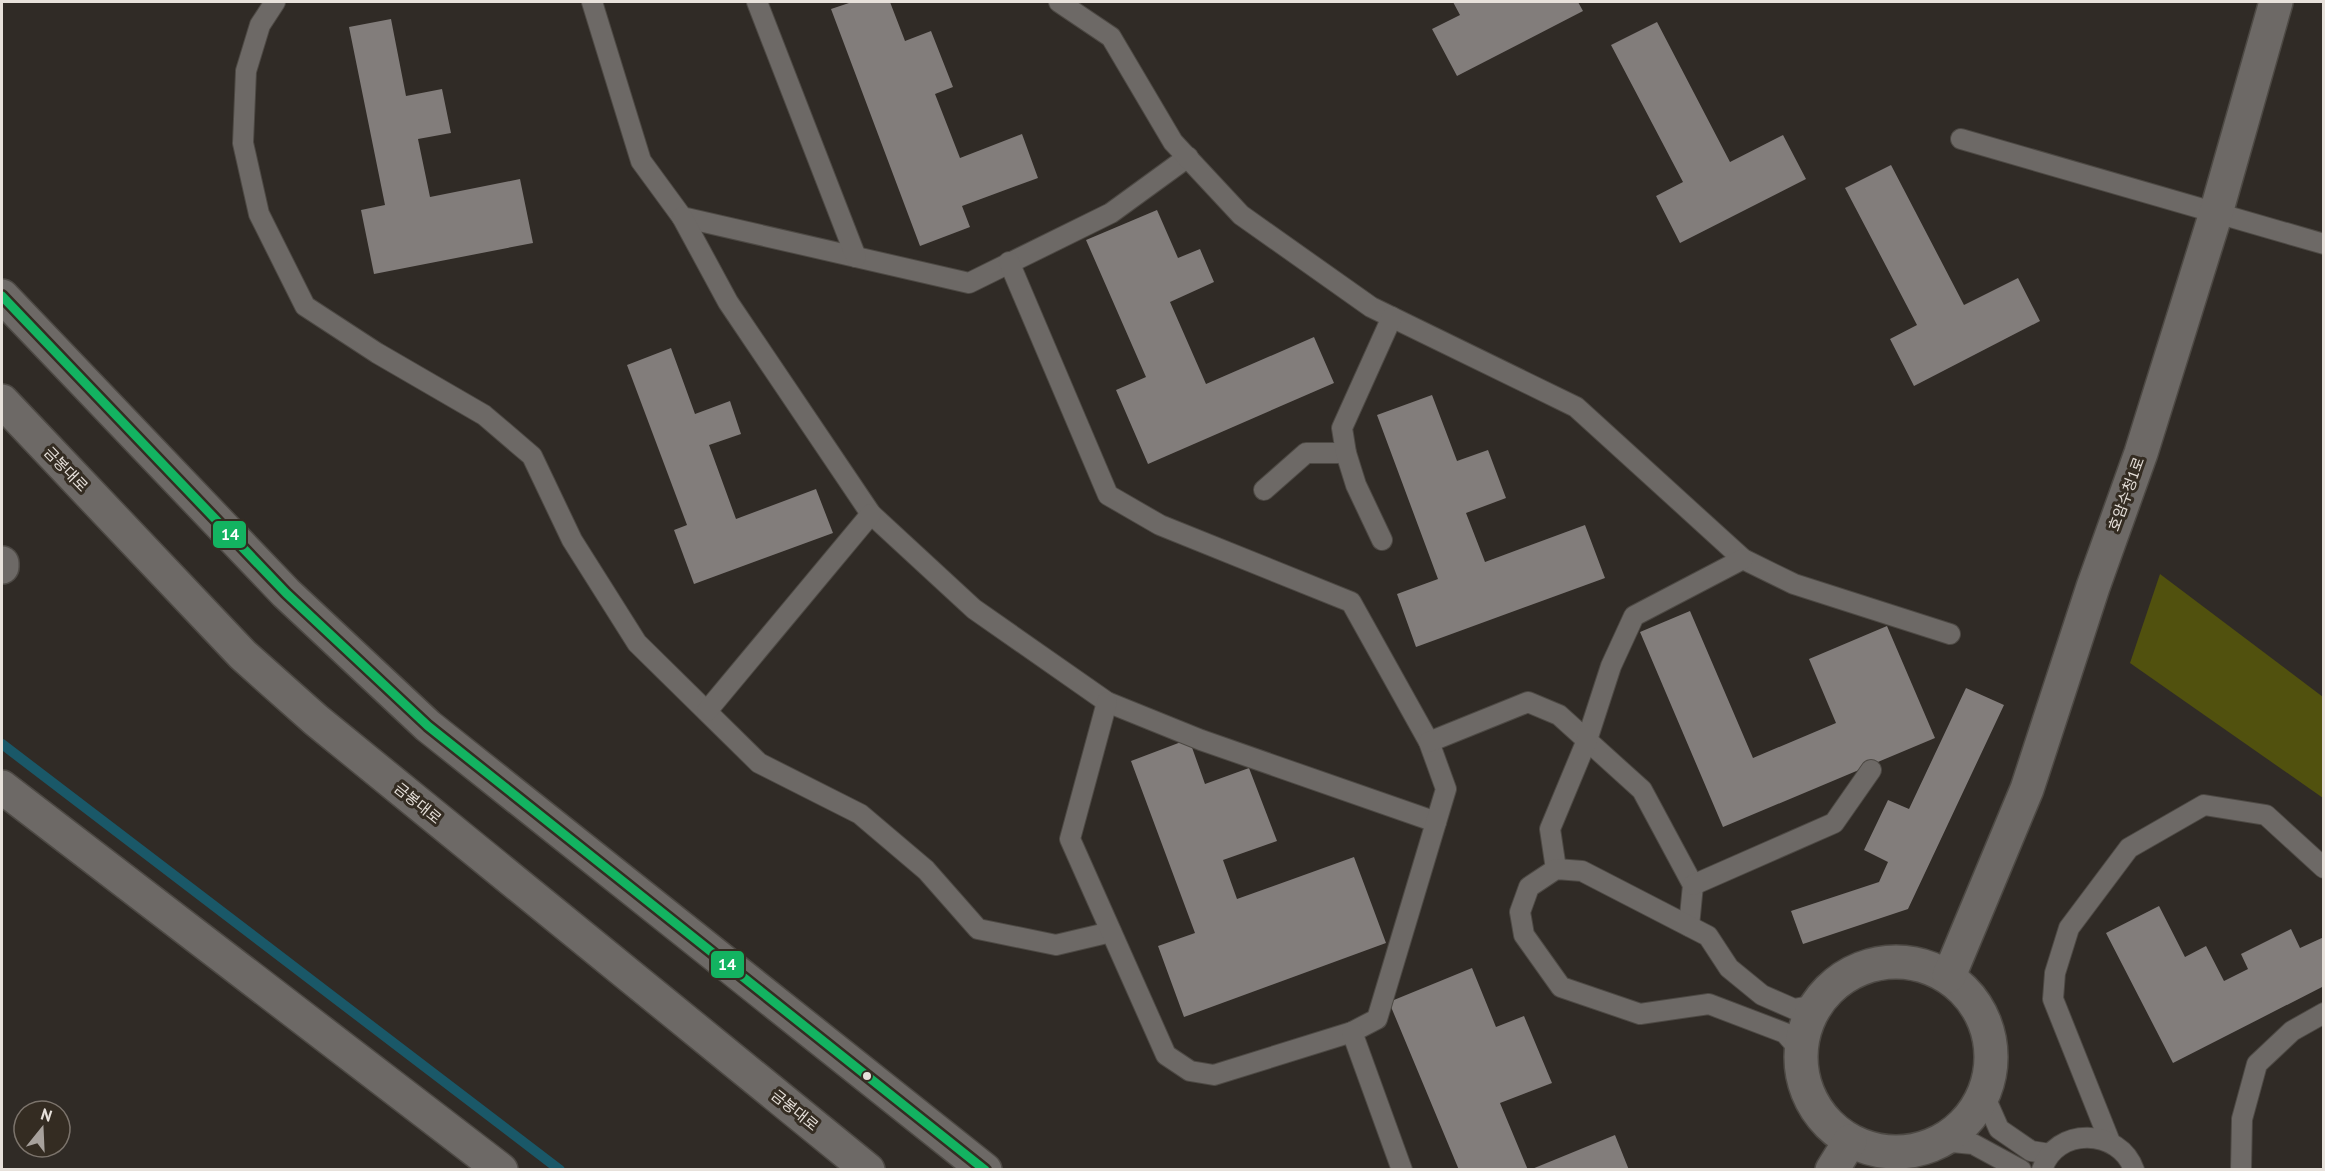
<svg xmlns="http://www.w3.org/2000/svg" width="2325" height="1171" font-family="'PT Sans','Noto Sans KR',sans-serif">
  <rect width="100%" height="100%" fill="#302b26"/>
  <!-- green -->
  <path fill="#51510e" d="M2160 574 2323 697V798L2130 663Z"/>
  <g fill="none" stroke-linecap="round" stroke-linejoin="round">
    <!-- stream -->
    <path stroke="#1a5868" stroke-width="10" d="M2 744 560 1170"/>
  </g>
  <!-- building -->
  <g fill="#827d7b">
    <path d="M852 2H890L905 41 931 31 953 87 935 94 960 158 1022 134 1038 178 962 206 970 227 920 246 831 9Z"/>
    <path d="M1453 2H1578L1583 11 1457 76 1432 29 1460 15Z"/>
    <path d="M391 19 406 96 442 89 451 133 418 139 430 197 520 179 533 243 374 274 361 210 385 205 349 27Z"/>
    <path d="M1657 22 1730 162 1783 135 1806 179 1680 243 1656 196 1683 182 1611 45Z"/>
    <path d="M1891 165 1964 305 2018 278 2040 321 1914 386 1890 339 1917 325 1845 188Z"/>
    <path d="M1157 210 1178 258 1200 249 1214 282 1170 302 1206 384 1314 337 1334 383 1148 464 1116 390 1146 377 1086 240Z"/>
    <path d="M671 348 695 414 730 401 741 434 709 445 736 519 816 489 833 533 694 584 674 530 687 525 627 365Z"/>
    <path d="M1432 395 1457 461 1488 450 1506 498 1466 513 1485 562 1585 525 1605 578 1416 647 1397 594 1438 579 1377 415Z"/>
    <path d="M1690 611 1753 758 1836 723 1809 659 1887 626 1935 738 1723 827 1640 632Z"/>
    <path d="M1966 688 2004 705 1908 909 1803 944 1791 911 1879 882 1888 862 1864 850 1888 800 1909 809Z"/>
    <path d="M1189 739 1205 784 1249 768 1277 841 1223 860 1237 899 1354 857 1386 943 1184 1017 1158 946 1195 933 1131 761Z"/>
    <path d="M2159 906 2185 957 2206 946 2224 981 2248 969 2241 954 2291 929 2300 948 2324 937V986L2173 1063 2106 933Z"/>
    <path d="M1472 968 1496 1027 1524 1016 1552 1083 1500 1103 1528 1170H1459L1389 1002Z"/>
    <path d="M1615 1135 1629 1170H1532V1169Z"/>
  </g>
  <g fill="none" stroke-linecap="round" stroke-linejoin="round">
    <defs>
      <g id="service">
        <path d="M275 2 260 25 246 71 243 143 259 214 305 306 377 353 484 415 532 456 572 540 637 643 759 763 860 814 926 870 978 929 1056 945 1111 932"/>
        <path d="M592 2 641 161 682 217 969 283 1111 213 1188 157"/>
        <path d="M757 2 856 257"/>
        <path d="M1059 2 1111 37 1173 142 1241 215 1371 307 1576 407 1743 559 1794 584 1950 634"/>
        <path d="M1961 139 2324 244"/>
        <path d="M682 217 728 302 871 514 974 609 1107 702 1201 740 1436 822"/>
        <path d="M1009 262 1108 495 1160 525 1351 602 1429 742 1446 789 1377 1019 1352 1032 1214 1075 1190 1071 1166 1055 1070 839 1107 702"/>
        <path d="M1264 490 1306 453H1346"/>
        <path d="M1382 540 1356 485 1346 453 1342 428 1392 317"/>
        <path d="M707 711 871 514"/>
        <path d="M1429 742 1528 702 1559 715 1642 790 1693 885 1689 926"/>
        <path d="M1556 869 1550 829 1587 740 1611 666 1634 616 1743 559"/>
        <path d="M1693 885 1834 823 1871 770"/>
        <path d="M1352 1032 1402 1170"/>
        <path d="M1801 1051 1785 1033 1709 1004 1640 1014 1561 987 1524 935 1520 912 1529 887 1556 869 1582 871 1708 936 1729 968 1762 995 1794 1009 1815 1005"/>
        <path d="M1984 1095 1999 1129 2031 1151 2050 1154"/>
        <path d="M1941 1141 1973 1144 2021 1170"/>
        <path d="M2110 1142 2053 999 2055 973 2069 928 2129 848 2204 805 2266 815 2324 868"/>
        <path d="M2042 1170C2055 1126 2120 1128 2134 1170"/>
        <path d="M2241 1170 2242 1119 2257 1064 2292 1031 2324 1013"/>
      </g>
      <g id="minor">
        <path d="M2 563V567"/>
        <path d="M2 787 501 1170"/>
        <circle cx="1896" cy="1057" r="95"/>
        <path d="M1949 976 2027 789 2093 587 2141 453 2216 213 2276 2"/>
        <path d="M1832 1170 1850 1141"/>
      </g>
      <g id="tertiary">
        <path d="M2 296 286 593 428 726 985 1170"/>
        <path d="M2 401 243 655 316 720 868 1170"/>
      </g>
    </defs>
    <!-- service casing -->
    <use href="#service" stroke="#4d4944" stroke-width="22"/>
    <!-- minor casing -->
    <use href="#minor" stroke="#4d4944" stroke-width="36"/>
    <!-- tertiary casing -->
    <use href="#tertiary" stroke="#4d4944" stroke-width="36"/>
    <!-- service -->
    <use href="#service" stroke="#6d6966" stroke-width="20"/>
    <!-- minor -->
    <use href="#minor" stroke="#6d6966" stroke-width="33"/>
    <!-- tertiary -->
    <use href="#tertiary" stroke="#6d6966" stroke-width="33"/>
    <defs>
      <path id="bus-1" d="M2 296 286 593 428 726 985 1170"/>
    </defs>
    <!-- bus-1 casing -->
    <use href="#bus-1" stroke="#342c22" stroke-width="14"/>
    <!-- bus-1 -->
    <use href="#bus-1" stroke="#13b361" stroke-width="9"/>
  </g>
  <!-- markers -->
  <circle fill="#e7e1db" stroke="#342c22" stroke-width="2" cx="867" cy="1076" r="5"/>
  <g text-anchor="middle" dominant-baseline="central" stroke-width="6" stroke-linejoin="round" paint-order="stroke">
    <!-- street labels -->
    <g font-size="15" fill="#e7e1db" stroke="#342c22">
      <text transform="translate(66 469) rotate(46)">금봉대로</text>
      <text transform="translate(2126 494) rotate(-70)">호암수청1로</text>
      <text transform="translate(418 803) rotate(39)">금봉대로</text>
      <text transform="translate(795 1110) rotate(39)">금봉대로</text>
    </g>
  </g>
  <g stroke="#342c22" stroke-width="2">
    <rect x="212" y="520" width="35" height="29" rx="6" fill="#13b361"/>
    <rect x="710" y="950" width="35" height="29" rx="6" fill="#13b361"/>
  </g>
  <g font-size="16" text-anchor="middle" font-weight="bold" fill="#fff">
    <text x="230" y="540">14</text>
    <text x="727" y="970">14</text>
  </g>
  <!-- border -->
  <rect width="2325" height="1171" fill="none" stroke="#e7e1db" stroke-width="6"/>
  <!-- north arrow -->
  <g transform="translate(42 1129) rotate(18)"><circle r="28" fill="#342c22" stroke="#7c746c" stroke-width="1.5"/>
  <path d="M0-4.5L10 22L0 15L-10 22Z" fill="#a7a19c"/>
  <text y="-9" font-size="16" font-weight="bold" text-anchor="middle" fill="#e7e1db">N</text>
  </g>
</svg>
